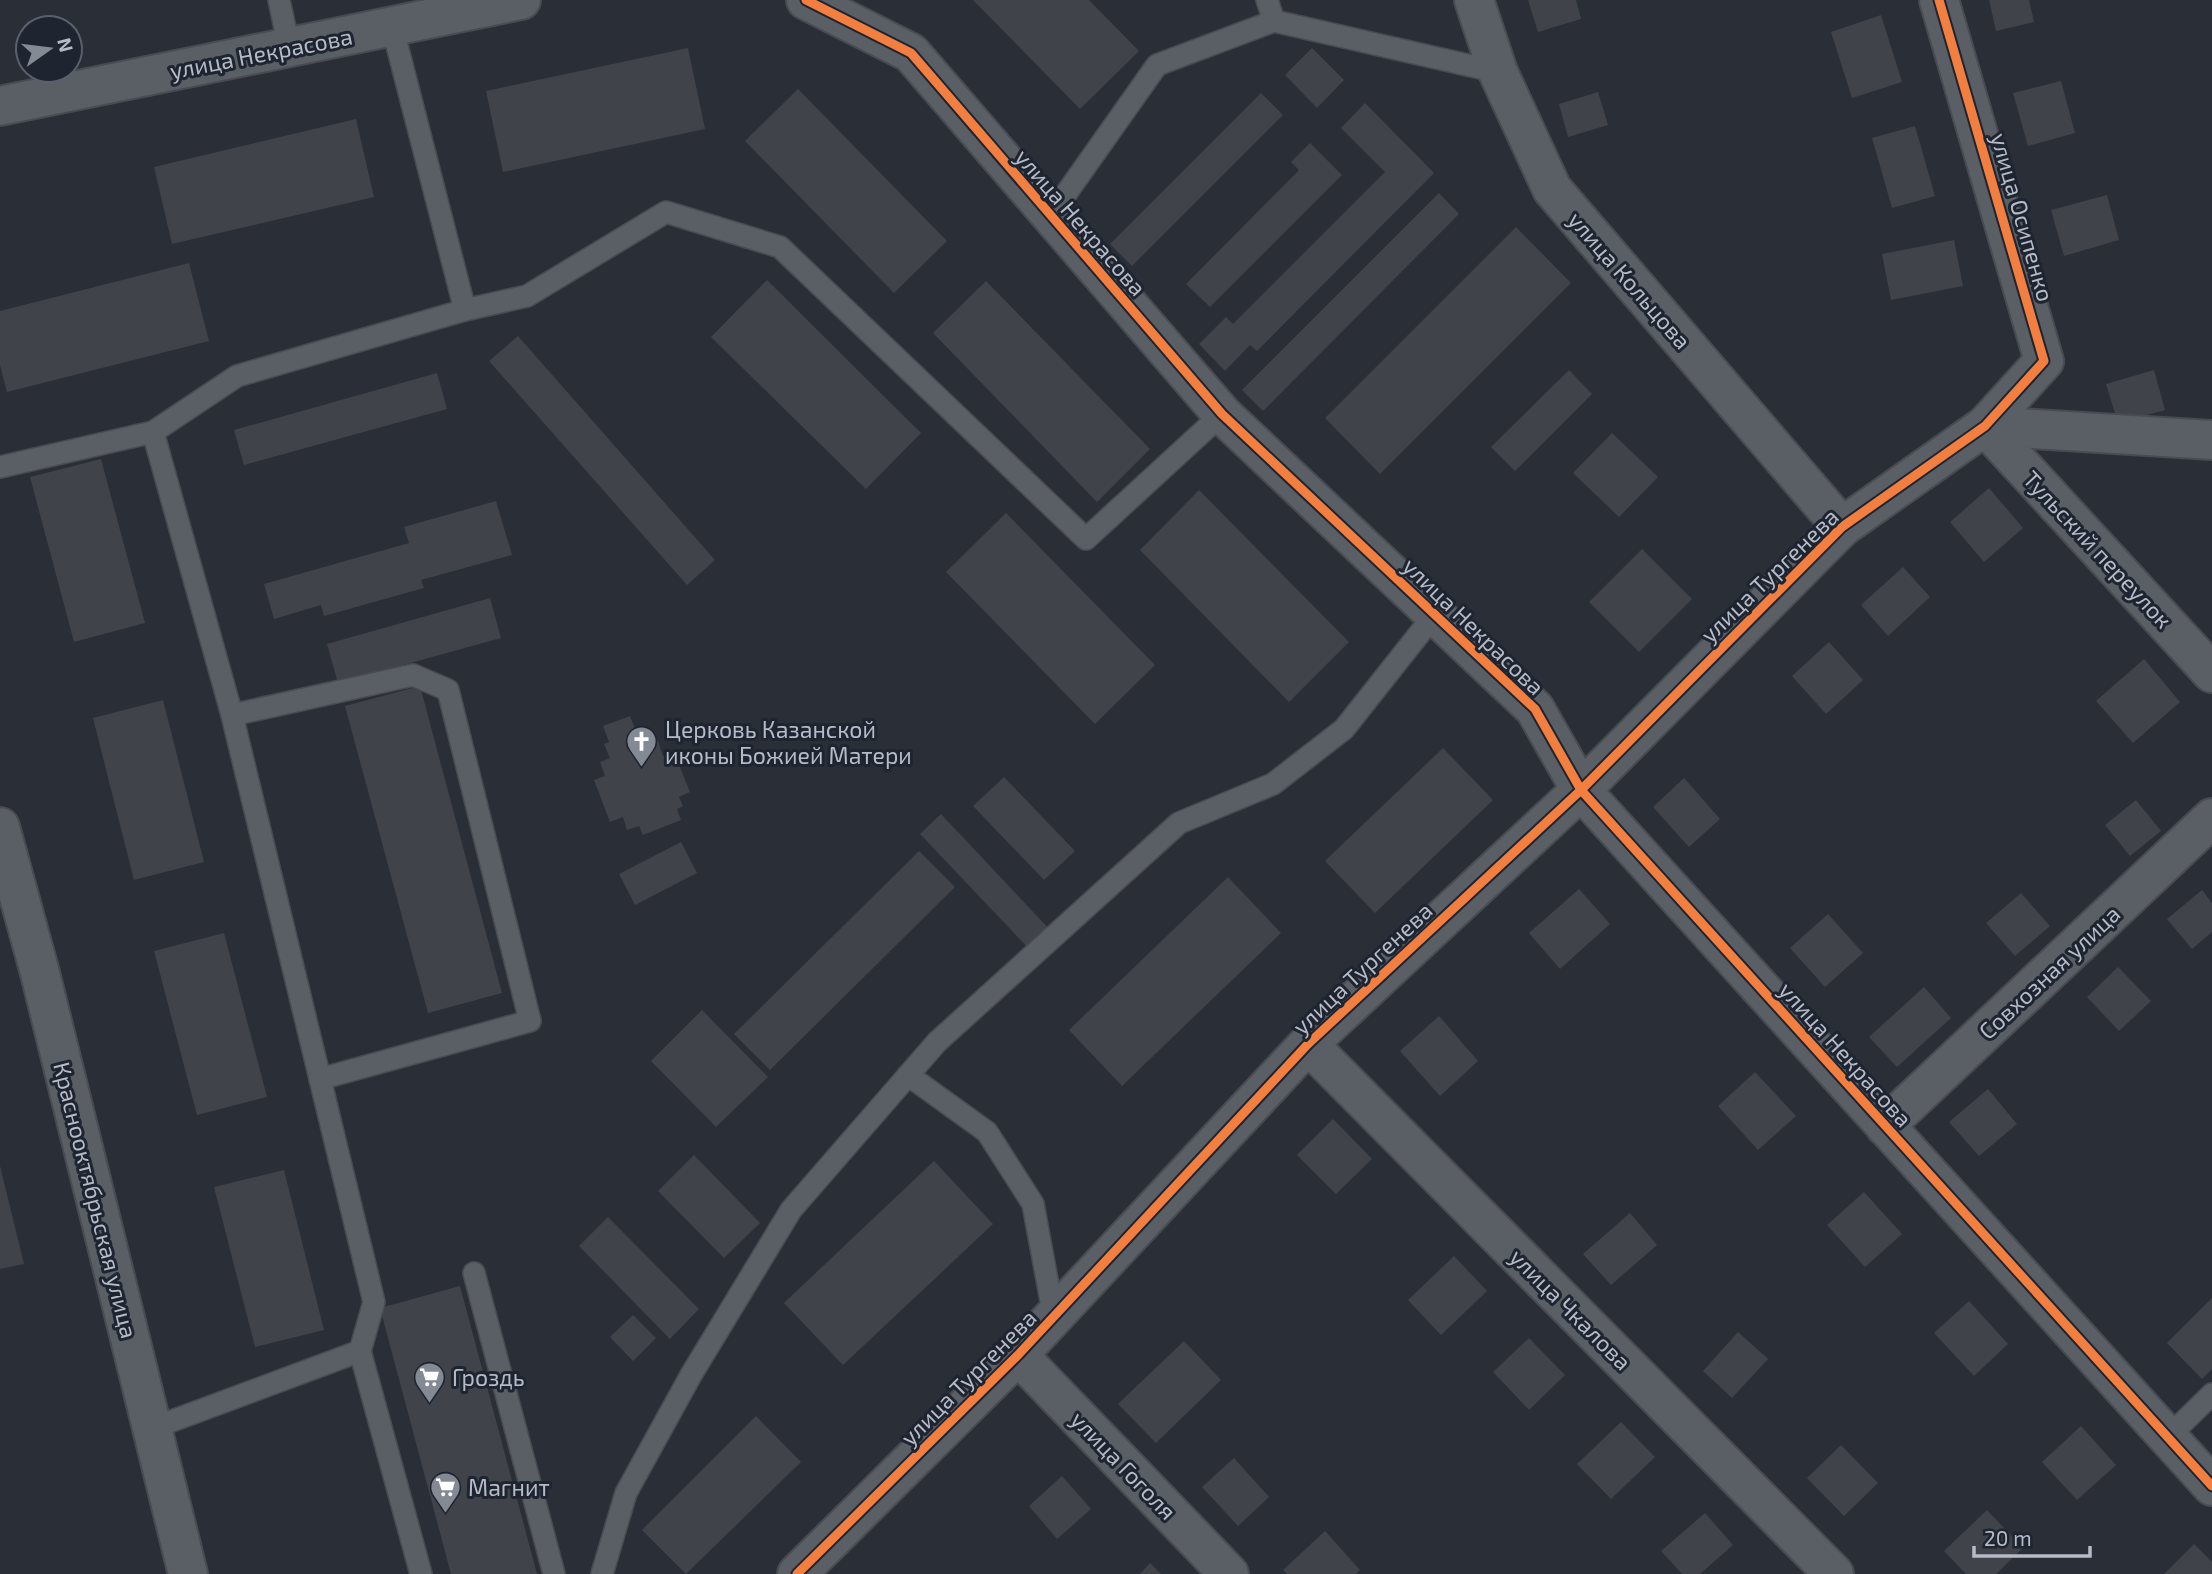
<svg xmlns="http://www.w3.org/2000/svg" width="2212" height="1574" font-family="'Exo 2',sans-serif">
  <rect width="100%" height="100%" fill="#2a2e36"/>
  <!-- building -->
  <g fill="#40434a">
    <path d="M973 0H1089L1139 51 1080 109Z"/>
    <path d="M1528 0H1576L1581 19 1538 32Z"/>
    <path d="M1989 0H2029L2034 22 1996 31Z"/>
    <path d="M1881 15 1902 82 1852 98 1831 32Z"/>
    <path d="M688 48 705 129 503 172 486 91Z"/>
    <path d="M1312 48 1344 80 1317 108 1285 75Z"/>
    <path d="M2061 81 2075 133 2028 146 2013 93Z"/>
    <path d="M798 89 947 241 894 293 745 141Z"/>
    <path d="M1598 92 1608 125 1568 137 1559 104Z"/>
    <path d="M1261 93 1283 115 1132 266 1110 244Z"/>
    <path d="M1365 103 1434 173 1257 351 1250 345 1225 371 1199 344 1226 317 1233 324 1385 172 1341 128Z"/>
    <path d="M356 119 374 197 172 244 154 167Z"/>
    <path d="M1915 126 1935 196 1892 208 1872 138Z"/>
    <path d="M1310 143 1342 175 1210 307 1186 284 1299 170 1291 162Z"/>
    <path d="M1439 193 1459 214 1263 411 1242 390Z"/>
    <path d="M2107 195 2119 240 2064 256 2051 210Z"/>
    <path d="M1516 227 1571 283 1380 474 1325 418Z"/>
    <path d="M1954 240 1963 286 1891 300 1882 254Z"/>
    <path d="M189 263 209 341 7 392 0 365V311Z"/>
    <path d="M767 280 921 433 866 489 711 337Z"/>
    <path d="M986 281 1150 449 1097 502 933 333Z"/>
    <path d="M518 336 715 560 687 585 489 361Z"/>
    <path d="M1569 370 1592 394 1515 471 1491 447Z"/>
    <path d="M2154 370 2165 410 2118 423 2106 384Z"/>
    <path d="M437 373 447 409 244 465 234 430Z"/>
    <path d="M1612 433 1658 477 1619 517 1573 473Z"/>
    <path d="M101 459 145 623 74 642 30 477Z"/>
    <path d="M1989 488 2023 528 1984 562 1950 522Z"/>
    <path d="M1199 490 1349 642 1289 702 1140 550Z"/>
    <path d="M496 501 512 555 421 580 424 588 324 616 321 605 274 619 264 584 409 543 404 527Z"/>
    <path d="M1006 513 1155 665 1095 724 946 572Z"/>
    <path d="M1642 549 1692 599 1639 652 1589 602Z"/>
    <path d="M1903 567 1930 597 1888 636 1861 605Z"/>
    <path d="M490 598 501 638 338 683 327 644Z"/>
    <path d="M1829 642 1863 680 1826 714 1792 676Z"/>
    <path d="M2144 659 2180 702 2133 743 2096 701Z"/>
    <path d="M420 686 502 993 428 1013 345 706Z"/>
    <path d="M163 700 204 862 134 880 93 718Z"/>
    <path d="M630 716 636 731 643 728 649 745 658 741 663 756 674 752 690 792 679 797 683 806 677 809 681 820 643 835 639 826 627 830 623 817 610 822 594 780 605 776 600 762 610 758 604 744 609 742 603 726Z"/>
    <path d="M1443 748 1493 800 1375 913 1325 861Z"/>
    <path d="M1004 777 1075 851 1044 880 973 806Z"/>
    <path d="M1684 778 1720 819 1689 847 1653 807Z"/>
    <path d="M2136 800 2161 831 2130 856 2105 825Z"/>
    <path d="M941 814 1052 932 1031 951 920 834Z"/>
    <path d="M681 842 697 873 635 905 619 874Z"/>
    <path d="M919 851 955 887 770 1070 734 1034Z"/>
    <path d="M1228 877 1281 933 1122 1086 1069 1030Z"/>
    <path d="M1579 889 1610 924 1560 969 1529 933Z"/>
    <path d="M2202 890 2212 903V932L2192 949 2167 919Z"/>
    <path d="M2021 893 2050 926 2015 956 1986 923Z"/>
    <path d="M1828 914 1863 953 1825 987 1790 948Z"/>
    <path d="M224 933 267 1097 197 1115 154 951Z"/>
    <path d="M2118 967 2151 1001 2119 1031 2087 997Z"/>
    <path d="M1924 987 1951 1018 1897 1067 1869 1037Z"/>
    <path d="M702 1010 768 1077 716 1127 651 1061Z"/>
    <path d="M1439 1016 1478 1061 1440 1096 1400 1051Z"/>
    <path d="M1755 1072 1796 1116 1758 1150 1718 1106Z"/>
    <path d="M1988 1089 2017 1124 1979 1156 1949 1122Z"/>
    <path d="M1333 1119 1372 1159 1336 1194 1297 1155Z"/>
    <path d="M694 1155 760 1223 724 1258 658 1191Z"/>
    <path d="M934 1161 993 1224 843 1365 784 1303Z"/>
    <path d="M0 1166 24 1264 0 1269Z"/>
    <path d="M284 1170 324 1330 255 1347 214 1187Z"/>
    <path d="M1864 1192 1902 1234 1865 1267 1827 1225Z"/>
    <path d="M1630 1213 1657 1245 1611 1285 1583 1254Z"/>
    <path d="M608 1217 699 1309 670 1339 579 1246Z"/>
    <path d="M1454 1256 1487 1291 1441 1335 1408 1300Z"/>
    <path d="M460 1286 537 1574H451L380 1308Z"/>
    <path d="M2212 1298V1369L2202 1379 2167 1343Z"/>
    <path d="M1969 1301 2008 1344 1974 1376 1934 1333Z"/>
    <path d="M633 1315 656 1338 633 1361 610 1337Z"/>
    <path d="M1738 1332 1768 1359 1732 1398 1703 1371Z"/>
    <path d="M1529 1338 1565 1375 1529 1410 1493 1372Z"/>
    <path d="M1184 1341 1221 1380 1156 1443 1118 1404Z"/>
    <path d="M756 1416 801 1462 686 1574 642 1530Z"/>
    <path d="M1621 1422 1655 1457 1611 1499 1577 1464Z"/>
    <path d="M2081 1426 2116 1465 2077 1500 2042 1462Z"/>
    <path d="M1841 1445 1878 1483 1844 1516 1807 1478Z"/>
    <path d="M1234 1458 1269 1497 1238 1526 1202 1487Z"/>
    <path d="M1062 1476 1091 1509 1057 1539 1029 1506Z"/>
    <path d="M1987 1510 2023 1548 1996 1574H1966L1944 1551Z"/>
    <path d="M1705 1513 1733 1545 1700 1574H1682L1661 1551Z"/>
    <path d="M1325 1531 1360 1570 1356 1574H1287L1283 1570Z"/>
    <path d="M2194 1544 2212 1562V1574H2164Z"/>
    <path d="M1150 1563 1161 1574H1140Z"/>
  </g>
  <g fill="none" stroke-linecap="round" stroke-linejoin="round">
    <defs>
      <g id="service">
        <path d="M279 0 289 47"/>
        <path d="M1274 21 1498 72"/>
        <path d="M392 26 465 310 527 296 666 212 780 247 1086 539 1222 414"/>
        <path d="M1051 215 1157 65 1274 21 1267 0"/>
        <path d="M153 432 232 715 374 1302 360 1351 153 1428"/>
        <path d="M0 467 153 432 237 376 465 310"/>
        <path d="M232 715 413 675 448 690 530 1021 320 1079"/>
        <path d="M908 1075 987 1132 1033 1204 1054 1317"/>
        <path d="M474 1273 554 1574"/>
        <path d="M360 1351 421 1574"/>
        <path d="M2168 1437 2212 1394"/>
        <path d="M602 1574 626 1493 691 1375 791 1210 937 1042 1179 823 1273 784 1344 729 1435 614"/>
      </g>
      <g id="minor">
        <path d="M806 0 911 53 1222 414 1535 709 1581 790 2212 1486"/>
        <path d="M1474 0 1498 72 1552 189 1842 527"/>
        <path d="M0 106 521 0"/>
        <path d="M1985 426 2212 673"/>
        <path d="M1985 426 2212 440"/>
        <path d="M1308 1044 1834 1574"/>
        <path d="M1885 1126 2212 818"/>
        <path d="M1018 1355 1229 1574"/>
        <path d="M797 1574 1018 1355 1308 1044 1581 790 1842 527 1985 426 2044 361 1939 0"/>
      </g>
      <path id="tertiary" d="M0 827 40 973 188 1574"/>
    </defs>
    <!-- service casing -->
    <use href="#service" stroke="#484b51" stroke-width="24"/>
    <!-- minor casing -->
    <use href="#minor" stroke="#484b51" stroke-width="42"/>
    <!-- tertiary casing -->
    <use href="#tertiary" stroke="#484b51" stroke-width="42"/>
    <!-- service -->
    <use href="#service" stroke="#5a5e65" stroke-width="21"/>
    <!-- minor -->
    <use href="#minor" stroke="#5a5e65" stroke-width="38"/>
    <!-- tertiary -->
    <use href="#tertiary" stroke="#5a5e65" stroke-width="38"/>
    <defs>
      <g id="cycleway">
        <path d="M806 0 911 53 1222 414 1535 709 1581 790 2212 1486"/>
        <path d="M797 1574 1018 1355 1308 1044 1581 790 1842 527 1985 426 2044 361 1939 0"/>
      </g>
    </defs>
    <!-- cycleway casing -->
    <use href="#cycleway" stroke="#1e2531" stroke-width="13"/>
    <!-- cycleway -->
    <use href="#cycleway" stroke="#f27e40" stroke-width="9"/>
  </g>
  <!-- icons -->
  <defs>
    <symbol id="church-pin" viewBox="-11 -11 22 30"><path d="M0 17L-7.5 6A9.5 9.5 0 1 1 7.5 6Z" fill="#848a94" stroke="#1e2531"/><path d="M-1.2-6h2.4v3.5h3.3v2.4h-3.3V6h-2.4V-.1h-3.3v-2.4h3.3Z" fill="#fff"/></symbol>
    <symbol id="supermarket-pin" viewBox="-11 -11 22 30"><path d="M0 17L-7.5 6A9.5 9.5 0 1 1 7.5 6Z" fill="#848a94" stroke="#1e2531"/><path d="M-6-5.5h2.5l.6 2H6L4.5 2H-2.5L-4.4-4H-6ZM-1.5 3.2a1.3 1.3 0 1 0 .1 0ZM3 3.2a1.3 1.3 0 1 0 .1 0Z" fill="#fff"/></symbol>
  </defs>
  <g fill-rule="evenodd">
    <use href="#church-pin" x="624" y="724" width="35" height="47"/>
    <use href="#supermarket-pin" x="412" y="1360" width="35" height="47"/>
    <use href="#supermarket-pin" x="428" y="1470" width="35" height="47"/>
  </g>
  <g text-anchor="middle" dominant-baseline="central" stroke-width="6" stroke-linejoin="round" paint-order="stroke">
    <!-- street labels -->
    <g font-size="23" fill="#b5bbc7" stroke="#1e2531">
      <text transform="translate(261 53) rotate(-11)">улица Некрасова</text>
      <text transform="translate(2023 217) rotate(74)">улица Осипенко</text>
      <text transform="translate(1081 222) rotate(49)">улица Некрасова</text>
      <text transform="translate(1630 280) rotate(49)">улица Кольцова</text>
      <text transform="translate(2098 549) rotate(47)">Тульский переулок</text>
      <text transform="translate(1769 575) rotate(-44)">улица Тургенева</text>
      <text transform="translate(1474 626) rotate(44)">улица Некрасова</text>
      <text transform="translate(1362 968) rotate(-43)">улица Тургенева</text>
      <text transform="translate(2049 972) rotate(-43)">Совхозная улица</text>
      <text transform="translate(1846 1054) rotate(48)">улица Некрасова</text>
      <text transform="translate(96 1200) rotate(76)">Краснооктябрьская улица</text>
      <text transform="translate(1571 1309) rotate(45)">улица Чкалова</text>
      <text transform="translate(968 1377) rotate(-45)">улица Тургенева</text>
      <text transform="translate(1124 1465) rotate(46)">улица Гоголя</text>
    </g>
    <!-- poi labels -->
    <g font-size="23" fill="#b5bbc7" stroke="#1e2531" text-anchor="start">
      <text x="665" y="729">Церковь Казанской<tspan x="665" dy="26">иконы Божией Матери</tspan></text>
      <text x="452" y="1377">Гроздь</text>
      <text x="468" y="1487">Магнит</text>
    </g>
  </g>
  <!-- north arrow -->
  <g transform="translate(49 49) rotate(76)"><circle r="33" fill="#1e2531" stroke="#5a616d" stroke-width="2"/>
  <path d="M0-5L12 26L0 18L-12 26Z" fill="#848a94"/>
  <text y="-10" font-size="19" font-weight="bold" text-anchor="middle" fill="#b5bbc7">N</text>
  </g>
  <!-- scale -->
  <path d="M1974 1546v10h116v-10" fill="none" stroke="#b5bbc7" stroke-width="3.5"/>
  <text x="1984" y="1546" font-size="21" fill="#b5bbc7" stroke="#1e2531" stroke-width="5" paint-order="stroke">20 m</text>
</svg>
